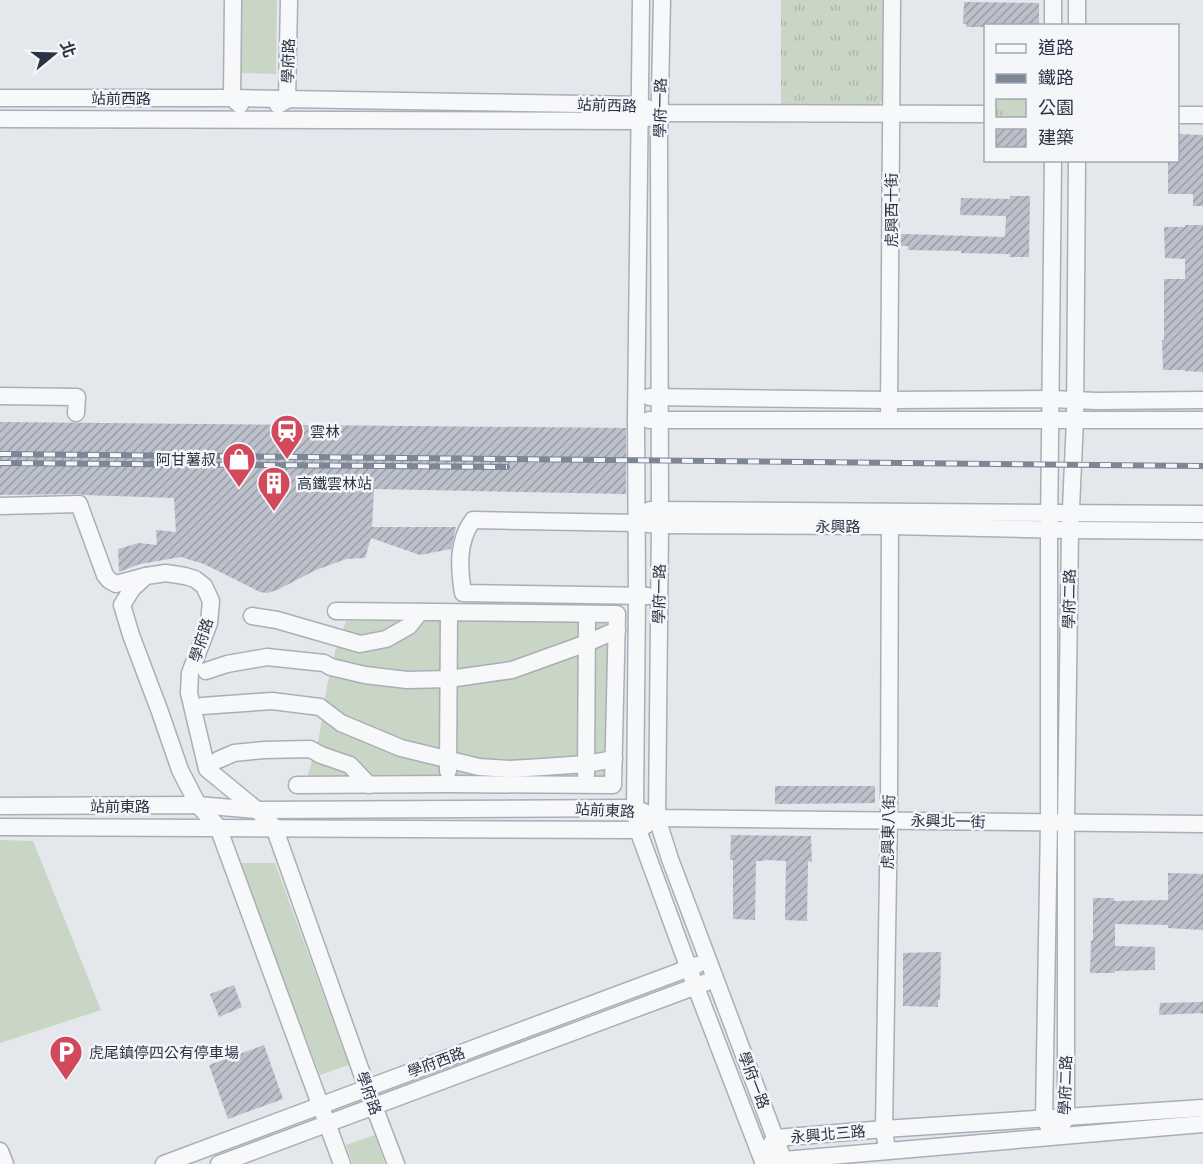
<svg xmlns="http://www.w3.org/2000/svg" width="1203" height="1164" font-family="Arial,'Noto Sans TC',sans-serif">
  <defs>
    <pattern id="park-tufts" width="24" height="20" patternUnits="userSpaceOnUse" patternTransform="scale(1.5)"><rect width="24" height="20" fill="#c9d6c5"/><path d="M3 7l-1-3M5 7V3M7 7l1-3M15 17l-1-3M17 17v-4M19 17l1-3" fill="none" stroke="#adb8ab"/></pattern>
    <pattern id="building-hatch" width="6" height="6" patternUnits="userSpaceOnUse" patternTransform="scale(1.5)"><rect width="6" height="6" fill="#bbc0ca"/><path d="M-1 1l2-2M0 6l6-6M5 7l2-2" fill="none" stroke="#989da6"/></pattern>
  </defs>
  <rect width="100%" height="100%" fill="#e4e7ec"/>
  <!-- grass -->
  <g fill="#c9d6c5">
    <path d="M241 0H277L276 74 241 73Z"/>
    <path d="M346 621H607V777L307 778 319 737 327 686 335 652Z"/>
    <path d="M0 840 33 841 101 1010 0 1043Z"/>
    <path d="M239 863H275L349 1065 320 1075Z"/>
    <path d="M375 1135 385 1164H353L346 1145Z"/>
  </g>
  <!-- park -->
  <path fill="url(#park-tufts)" d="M781 0H886L884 97 879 105 874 106 781 105Z"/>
  <!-- building -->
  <g fill="url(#building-hatch)">
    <path d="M964 2 1039 3V26H986V27H966V24H963Z"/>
    <path d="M1178 134 1203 135V206H1193V194H1168V160H1178Z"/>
    <path d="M1010 196H1030L1029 257H1009L1010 254 961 253V251L908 250V246H901V234L1005 237 1006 216 960 215 961 198 1010 199Z"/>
    <path d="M1185 225H1203V372L1185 371V370H1163L1162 340H1164V279H1185V259L1165 258 1164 227H1185Z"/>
    <path d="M0 422 626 428V494L374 489 372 527H456L451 549 420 555 371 538 365 558 346 559 316 570 277 590 267 593 260 592 204 564 181 557 140 564 119 572 118 549 139 543 157 545 156 530 176 532 174 498 84 495 79 494 0 495Z"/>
    <path d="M775 786H875V803L775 804Z"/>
    <path d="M731 835 811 836 812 862 808 861 807 921 785 920 786 861 765 860V861H756L755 920 733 919V860H730Z"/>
    <path d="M1168 873 1203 874V930L1168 928V925L1115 924V946L1155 947V970L1115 971 1114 973H1090L1091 941 1093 940V898H1114V901L1168 900Z"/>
    <path d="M941 952 940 1000H938V1007L903 1006V953Z"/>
    <path d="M234 985 242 1007 219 1017 210 994Z"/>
    <path d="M1203 1002V1013L1159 1015 1160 1003Z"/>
    <path d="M264 1045 283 1099 228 1119 209 1065Z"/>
  </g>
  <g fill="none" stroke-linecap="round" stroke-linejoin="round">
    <defs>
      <g id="minor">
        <path d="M233 0 232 98 240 105"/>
        <path d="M641 0 636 420 637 596 635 808 638 830 689 969 764 1164"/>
        <path d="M662 0 659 138 660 525 657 818 670 859 785 1164"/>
        <path d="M1053 0V26"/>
        <path d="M1077 0V26"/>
        <path d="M0 98H232L640 105 659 113 986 114"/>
        <path d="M278 105 287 100 289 0"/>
        <path d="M1178 115H1203"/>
        <path d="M0 119 640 121 647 118"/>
        <path d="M1053 160 1049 530V822L1044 1119 1055 1136"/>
        <path d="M0 396 77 397 76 413"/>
        <path d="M649 397 889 400 1050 399 1097 401 1203 400"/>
        <path d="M889 410 892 0"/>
        <path d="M649 420H1203"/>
        <path d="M0 506 79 504 105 575 109 580 116 584 146 576"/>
        <path d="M650 510 1203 514"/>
        <path d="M648 596 463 593C459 568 457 541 473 520L637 523 660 525 890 526 1070 530 1203 531"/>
        <path d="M252 616 277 620 360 644 386 639 409 626 420 612"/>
        <path d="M206 671 227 664 267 657 324 663 331 667 365 675 407 680 449 679 512 670 587 643 617 630"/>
        <path d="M202 706 272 701 320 707 341 723 401 748 479 767 510 769 543 767 586 764 614 759"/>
        <path d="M218 760 234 753 264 750 310 749 321 755 350 765 369 785"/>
        <path d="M448 771 449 613"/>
        <path d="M586 775 587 614"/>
        <path d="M297 785 448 784 613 785 617 614 336 611"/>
        <path d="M0 806 198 805 257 810 635 808 657 818 1203 824"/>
        <path d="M0 827 638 830 646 825"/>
        <path d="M1055 1136 1066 1118V822L1070 530 1075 420 1077 160"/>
        <path d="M770 1145 776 1138 884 1129 1203 1108"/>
        <path d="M0 1151 5 1164"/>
        <path d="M887 1151 884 1129 889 809 890 512"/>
        <path d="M774 1158 784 1160 1203 1124"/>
        <path d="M164 1164 697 965"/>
        <path d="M219 1164 707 982"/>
        <path d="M342 1164 218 827 198 805 180 770 160 712 131 635 122 605 132 589 146 576 166 573 185 576 195 579 204 586 211 601 209 623 190 673 189 693 207 769 257 810 274 827 367 1088 396 1164"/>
      </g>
    </defs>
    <!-- minor casing -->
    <use href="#minor" stroke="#a9aeb7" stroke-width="19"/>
    <!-- minor -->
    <use href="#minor" stroke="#f7f8fa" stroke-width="16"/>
    <defs>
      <g id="rail">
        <path d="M0 454 1203 466"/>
        <path d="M0 463 507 467"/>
      </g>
    </defs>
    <!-- rail casing -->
    <use href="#rail" stroke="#7d8696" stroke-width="6"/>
    <!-- rail -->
    <use href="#rail" stroke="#f4f6f9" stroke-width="4" stroke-dasharray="11" stroke-linecap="butt"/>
  </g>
  <!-- icons -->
  <defs>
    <symbol id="station-pin" viewBox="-11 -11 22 30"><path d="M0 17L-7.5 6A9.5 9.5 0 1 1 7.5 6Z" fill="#d1495b" stroke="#f4f6f9"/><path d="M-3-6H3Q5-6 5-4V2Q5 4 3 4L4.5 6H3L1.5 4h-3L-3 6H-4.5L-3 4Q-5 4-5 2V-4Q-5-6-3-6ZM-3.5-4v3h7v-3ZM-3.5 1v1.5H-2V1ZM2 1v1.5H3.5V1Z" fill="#fff"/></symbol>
    <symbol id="shop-pin" viewBox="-11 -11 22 30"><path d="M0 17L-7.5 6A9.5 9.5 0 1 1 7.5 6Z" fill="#d1495b" stroke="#f4f6f9"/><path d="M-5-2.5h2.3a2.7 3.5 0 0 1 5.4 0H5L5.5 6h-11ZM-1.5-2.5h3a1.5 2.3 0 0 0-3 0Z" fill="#fff"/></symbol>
    <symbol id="building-pin" viewBox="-11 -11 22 30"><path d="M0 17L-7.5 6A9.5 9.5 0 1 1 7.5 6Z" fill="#d1495b" stroke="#f4f6f9"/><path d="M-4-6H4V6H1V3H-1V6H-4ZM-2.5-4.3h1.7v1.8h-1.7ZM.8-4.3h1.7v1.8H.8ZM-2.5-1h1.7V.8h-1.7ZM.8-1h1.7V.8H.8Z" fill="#fff"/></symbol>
    <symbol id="parking-pin" viewBox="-11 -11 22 30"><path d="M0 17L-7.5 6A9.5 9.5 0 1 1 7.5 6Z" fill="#d1495b" stroke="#f4f6f9"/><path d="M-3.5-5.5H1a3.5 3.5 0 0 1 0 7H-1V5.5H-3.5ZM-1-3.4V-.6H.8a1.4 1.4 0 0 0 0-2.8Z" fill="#fff"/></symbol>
  </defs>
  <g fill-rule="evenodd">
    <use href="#station-pin" x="268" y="412" width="38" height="52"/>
    <use href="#shop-pin" x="220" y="440" width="38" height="52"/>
    <use href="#building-pin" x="255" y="464" width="38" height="52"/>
    <use href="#parking-pin" x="47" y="1033" width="38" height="52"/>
  </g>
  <g text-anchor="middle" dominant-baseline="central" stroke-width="5" stroke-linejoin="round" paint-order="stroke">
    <!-- street labels -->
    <g font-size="15" fill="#2b3445" stroke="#f4f6f9">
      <text transform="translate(288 61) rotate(-89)">學府路</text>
      <text x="121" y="98">站前西路</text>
      <text transform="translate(607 105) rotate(2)">站前西路</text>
      <text transform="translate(660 108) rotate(-89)">學府一路</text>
      <text transform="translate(891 210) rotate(-90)">虎興西十街</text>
      <text x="838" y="526">永興路</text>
      <text transform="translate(659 594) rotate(-89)">學府一路</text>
      <text transform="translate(1069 599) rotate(-89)">學府二路</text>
      <text transform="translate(201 640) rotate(-72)">學府路</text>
      <text x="120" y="806">站前東路</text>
      <text transform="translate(605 810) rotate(3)">站前東路</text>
      <text transform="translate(948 821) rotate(1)">永興北一街</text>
      <text transform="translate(888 832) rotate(-89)">虎興東八街</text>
      <text transform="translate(436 1062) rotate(-20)">學府西路</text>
      <text transform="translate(754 1080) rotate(69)">學府一路</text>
      <text transform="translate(1065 1085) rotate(-88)">學府二路</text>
      <text transform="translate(369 1093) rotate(70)">學府路</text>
      <text transform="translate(828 1134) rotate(-5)">永興北三路</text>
    </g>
    <!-- poi labels -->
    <g font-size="15" fill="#2b3445" stroke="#f4f6f9" text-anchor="start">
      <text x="310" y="431">雲林</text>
      <text x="216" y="459" text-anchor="end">阿甘薯叔</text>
      <text x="297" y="483">高鐵雲林站</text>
      <text x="89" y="1052">虎尾鎮停四公有停車場</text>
    </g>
  </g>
  <!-- legend -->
  <rect x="984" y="24" width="195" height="138" fill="#f4f6f9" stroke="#a4a8b1" stroke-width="1.5"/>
  <rect x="996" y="44" width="30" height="9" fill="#f7f8fa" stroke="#a4a8b1" stroke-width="1.5"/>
  <text x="1038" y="54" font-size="18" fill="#2b3445">道路</text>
  <rect x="996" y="74" width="30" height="9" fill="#7d8696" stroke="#a4a8b1" stroke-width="1.5"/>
  <text x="1038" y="84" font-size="18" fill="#2b3445">鐵路</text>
  <rect x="996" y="99" width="30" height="18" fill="url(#park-tufts)" stroke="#a4a8b1" stroke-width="1.5"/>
  <text x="1038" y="114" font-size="18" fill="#2b3445">公園</text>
  <rect x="996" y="129" width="30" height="18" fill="url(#building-hatch)" stroke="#a4a8b1" stroke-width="1.5"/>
  <text x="1038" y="144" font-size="18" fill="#2b3445">建築</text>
  <!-- north arrow -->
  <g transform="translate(54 54) rotate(71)" stroke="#f4f6f9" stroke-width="4.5" paint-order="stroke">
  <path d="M0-4.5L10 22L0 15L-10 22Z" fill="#2b3445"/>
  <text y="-9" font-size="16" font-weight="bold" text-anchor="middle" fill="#2b3445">北</text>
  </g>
</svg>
